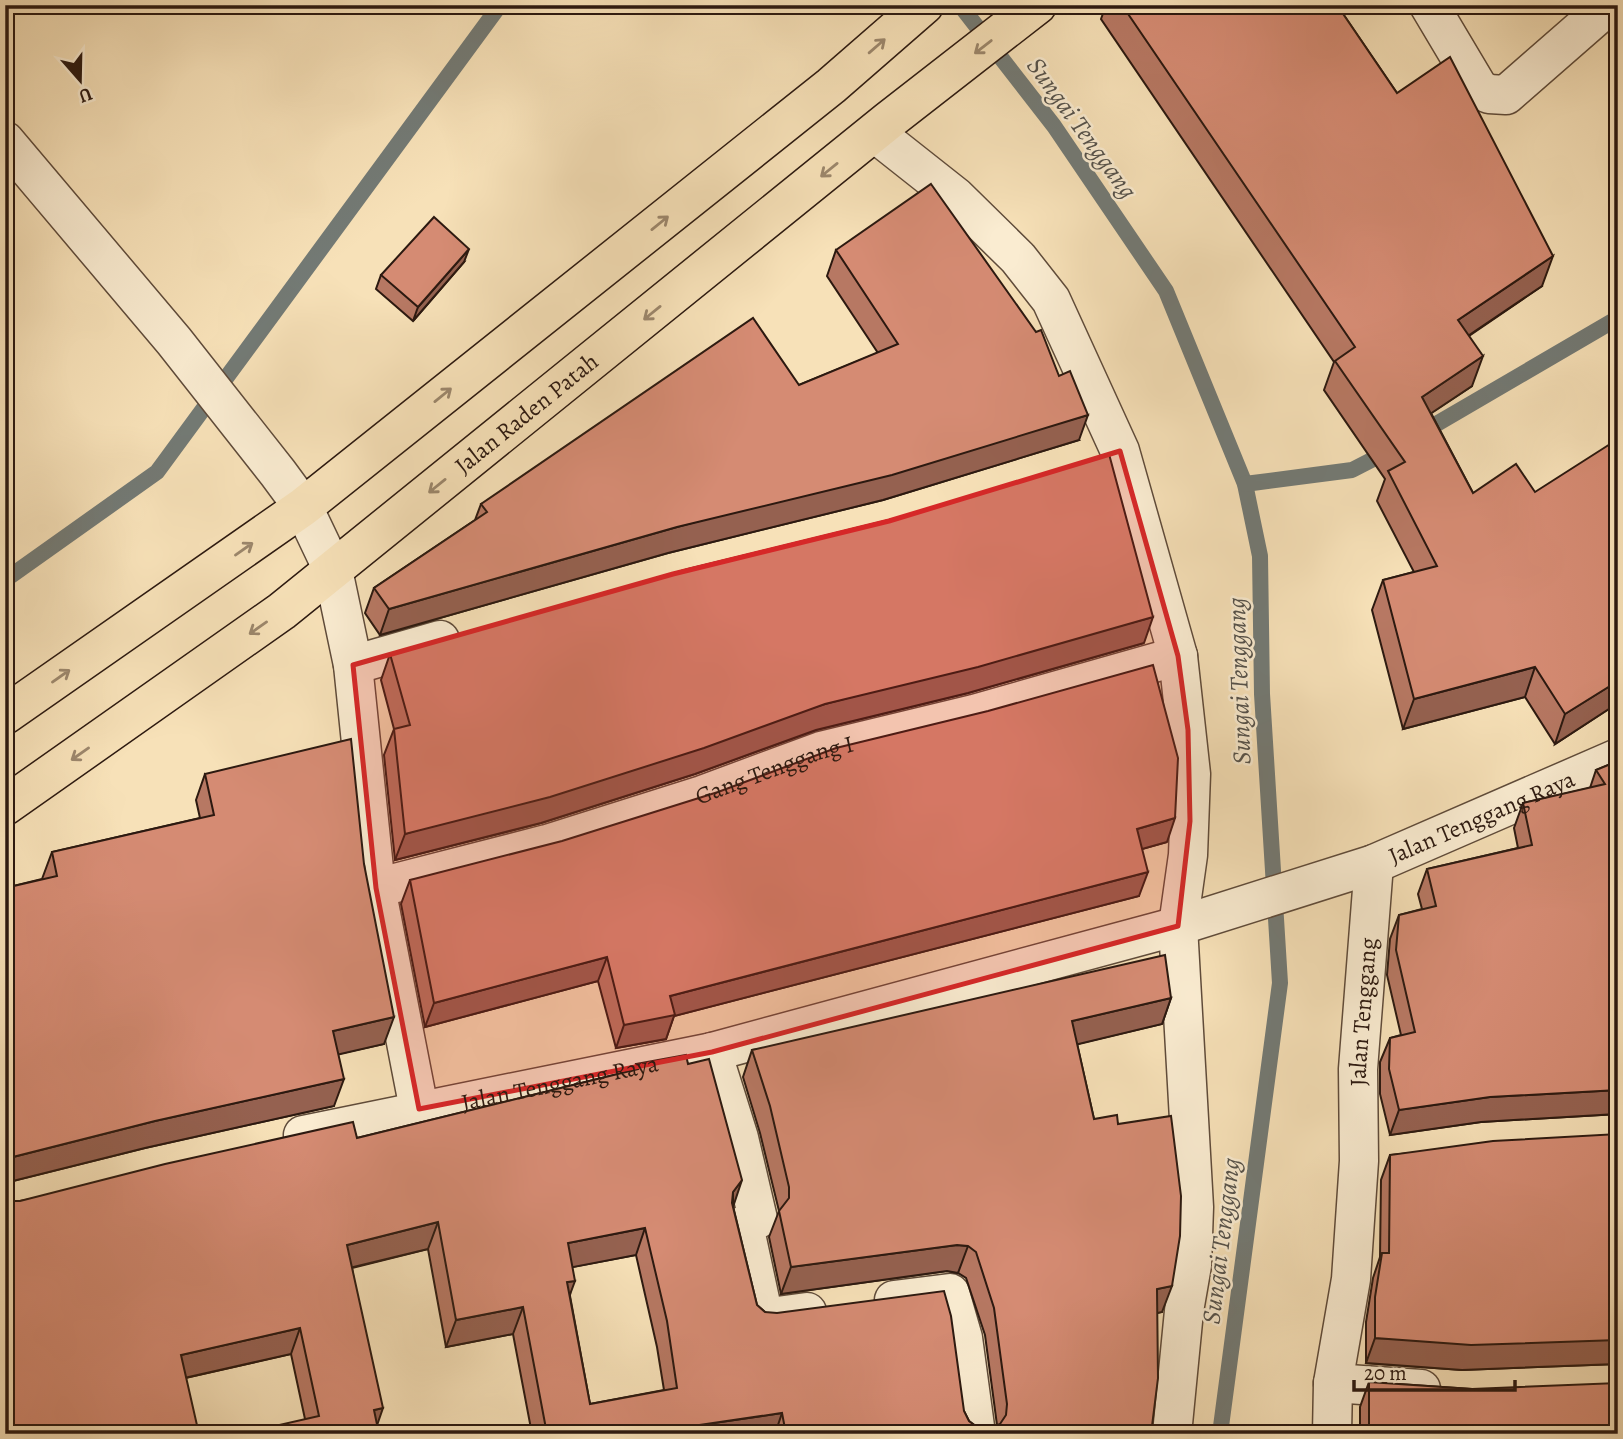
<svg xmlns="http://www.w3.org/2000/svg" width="1623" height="1439" font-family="Alegreya,serif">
  <rect width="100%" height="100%" fill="#f7e1b8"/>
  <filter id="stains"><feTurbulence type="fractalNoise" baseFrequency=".00286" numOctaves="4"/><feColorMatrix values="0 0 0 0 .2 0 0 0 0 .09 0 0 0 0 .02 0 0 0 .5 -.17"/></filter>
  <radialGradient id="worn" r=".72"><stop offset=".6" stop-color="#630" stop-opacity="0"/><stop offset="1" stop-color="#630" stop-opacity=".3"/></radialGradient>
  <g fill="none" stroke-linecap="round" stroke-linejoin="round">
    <!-- stream -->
    <g stroke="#737a75" stroke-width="16">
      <path d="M960 5 1054 126 1166 291 1245 484 1260 556 1262 694 1280 983 1220 1434"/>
      <path d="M1421 433 1618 318"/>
      <path d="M1245 484 1352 470 1389 451"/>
      <path d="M5 580 157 472 500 5"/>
    </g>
    <defs>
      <g id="minor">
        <path d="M1429 5 1479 89 1489 94 1506 95 1609 5"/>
        <path d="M875 133 956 197 1018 258 1051 300 1120 451 1178 656 1191 774 1188 855 1178 926 1194 1207 1192 1265 1184 1311 1172 1434"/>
        <path d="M5 141 174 341 278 473 303 507 333 570 353 665 376 888 419 1109"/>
        <path d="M353 665 440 640"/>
        <path id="s1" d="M376 888 547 844 702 795 821 751 974 714 1178 656"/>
        <path d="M712 1052 739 1138 758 1219 744 1225 764 1318 807 1312"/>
        <path id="s2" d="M303 1135 712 1052 1178 926 1374 864 1618 758"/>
        <path d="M894 1300 950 1293 963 1338 976 1434"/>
        <path d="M1333 1383 1421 1389"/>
        <path id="s3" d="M1332 1434 1333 1383 1351 1279 1359 1161 1358 1069 1374 864"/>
      </g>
      <g id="highway">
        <path d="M5 715 303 507 831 86 924 5"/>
        <path id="s4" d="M5 806 282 611 888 121 1037 5"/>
      </g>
    </defs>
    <!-- minor casing -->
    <use href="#minor" stroke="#5f4b3a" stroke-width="41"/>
    <!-- highway casing -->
    <use href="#highway" stroke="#2c1910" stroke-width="41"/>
    <!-- minor -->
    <use href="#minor" stroke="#faecd1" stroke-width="38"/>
    <!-- highway -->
    <use href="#highway" stroke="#f7e1b8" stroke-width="38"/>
  </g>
  <!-- wall -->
  <g fill="#b77863" stroke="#2c1910" stroke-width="2" fill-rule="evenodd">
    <path d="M1106 5H1337L1397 93 1542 286 1469 336 1472 386 1431 413 1473 493 1618 703 1555 744 1525 697 1403 729 1372 610 1383 580 1414 572 1377 501 1385 479 1324 390 1334 362 1101 19Z"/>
    <path d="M836 250 1079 440 883 500 668 553 380 635 365 613 374 588 475 520 481 504 799 385 878 353 827 276Z"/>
    <path d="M464 262 413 321 376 289 381 275Z"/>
    <path d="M1618 348V378L1611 367Z"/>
    <path d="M1144 643 968 693 816 730 695 774 541 823 395 860 384 755 394 729 381 680 390 654Z"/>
    <path d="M1618 761V1114L1481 1122 1390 1135 1380 1094V1062L1390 1038 1401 1035 1387 975 1390 939 1399 915 1422 909 1418 894 1427 869 1518 848 1514 828 1523 803 1590 788 1596 770Z"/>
    <path d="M205 774 364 864 384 1044 338 1054 334 1106 145 1148 5 1183V888L42 879 52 852 200 818 196 800Z"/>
    <path d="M1167 842 1142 849 1139 896 674 1016 666 1039 616 1048 598 981 425 1027 401 904 410 880Z"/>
    <path d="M1171 998 1162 1024 1077 1044 1094 1119 1118 1124 1162 1312 1157 1313 1151 1434H532L513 1334 446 1347 428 1249 352 1268 377 1425 305 1419 291 1354 186 1378 9 1201H20L357 1138 634 1070 636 1064H688L733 1206 757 1305 765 1312 964 1411 969 1421 977 1427 988 1429 997 1425 985 1335 966 1278 958 1273 947 1271 781 1294 769 1237 779 1211 760 1133 743 1077 752 1050ZM636 1255 657 1347 664 1390 590 1404 570 1296 572 1267Z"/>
    <path d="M1618 1134V1364L1462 1370 1366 1363V1322L1373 1278 1380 1257 1381 1180 1390 1155Z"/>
    <path d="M1369 1382 1472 1389 1618 1434H1360V1407Z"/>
  </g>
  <!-- shaded-wall -->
  <g fill="#956150" stroke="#2c1910" stroke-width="2">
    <path d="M469 249 464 262 413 321 418 307Z"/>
    <path d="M1553 256 1542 286 1447 350 1458 320Z"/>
    <path d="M1483 356 1472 386 1412 426 1422 397Z"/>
    <path d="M1088 415 1079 440 883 500 668 553 380 635 389 609 677 527Z"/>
    <path d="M1153 617 1144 643 968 693 816 730 695 774 541 823 395 860 405 834 825 704Z"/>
    <path d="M1535 667 1525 697 1403 729 1414 699Z"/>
    <path d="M1618 681V703L1555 744 1565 714Z"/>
    <path d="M1175 818 1167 842 1128 853 1137 829Z"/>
    <path d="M1148 872 1139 896 674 1016 666 1039 616 1048 624 1025 670 996Z"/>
    <path d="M607 957 598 981 425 1027 434 1003Z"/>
    <path d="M1171 998 1162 1024 1062 1048 1072 1021Z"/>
    <path d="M394 1017 384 1044 323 1058 333 1031Z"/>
    <path d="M344 1079 334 1106 145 1148 5 1183V1161L9 1158 155 1121Z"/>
    <path d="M1618 1090V1111L1617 1114 1481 1122 1390 1135 1399 1110 1490 1097Z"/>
    <path d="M742 1180 733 1207V1192Z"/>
    <path d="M438 1222 428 1249 337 1271 347 1245Z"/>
    <path d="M645 1228 636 1255 558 1270 568 1243Z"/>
    <path d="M957 1245 968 1246 958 1273 947 1271 781 1294 791 1267Z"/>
    <path d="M575 1281 565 1308 567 1282Z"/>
    <path d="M1172 1286 1162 1312 1148 1315 1157 1289Z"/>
    <path d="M523 1307 513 1334 446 1347 456 1320Z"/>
    <path d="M300 1328 291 1354 171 1381 181 1355Z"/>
    <path d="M1375 1338 1618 1340V1363L1617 1364 1462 1370 1366 1363Z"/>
    <path d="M383 1408 374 1434V1410Z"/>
    <path d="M782 1413 775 1434H638Z"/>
  </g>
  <!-- building -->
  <g fill="#d58b73" stroke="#2c1910" stroke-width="2" fill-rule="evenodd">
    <path d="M1122 5H1337L1397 93 1450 57 1553 256 1458 320 1483 356 1422 397 1473 493 1516 464 1535 492 1618 439V681L1565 714 1535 667 1414 699 1383 580 1437 566 1388 471 1405 462 1335 361 1355 347Z"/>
    <path d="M931 184 1036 332 1041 330 1059 376 1070 371 1088 415 892 475 677 527 389 609 374 588 487 512 481 504 753 318 799 385 898 344 836 250Z"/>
    <path d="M434 217 469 249 418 307 381 275Z"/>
    <path d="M1109 454 1153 617 978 667 825 704 704 748 550 797 405 834 394 729 410 725 390 654 688 569 905 516Z"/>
    <path d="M1153 665 1178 758 1175 818 1137 829 1148 872 670 996 675 1015 624 1025 607 957 434 1003 410 880 562 841 718 792 836 748 988 711Z"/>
    <path d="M351 739 364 864 394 1017 333 1031 344 1079 155 1121 9 1158 5 1161V888L57 876 52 852 214 815 205 774Z"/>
    <path d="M1618 761V1090L1490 1097 1399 1110 1389 1069 1390 1038 1415 1032 1396 950 1399 915 1436 906 1427 869 1532 845 1523 803 1605 784 1596 770Z"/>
    <path d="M1165 955 1171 998 1072 1021 1094 1119 1117 1115 1118 1124 1171 1116 1181 1196 1180 1236 1172 1286 1157 1289 1158 1378 1151 1434H786L782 1413 638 1434H547L523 1307 456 1320 438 1222 347 1245 383 1408 374 1410 379 1434H240L319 1416 300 1328 181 1355 199 1434H5V1198L9 1201H20L165 1164 353 1122 357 1138 638 1069 636 1064 686 1055 688 1064 709 1059 742 1180 733 1192 732 1203 757 1305 765 1312 777 1313 944 1291 951 1316 964 1411 969 1421 977 1427 988 1429 1000 1424 1006 1415 1007 1404 994 1308 976 1252 968 1246 957 1245 791 1267 779 1211 789 1198V1187L770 1106 752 1050ZM645 1228 667 1321 677 1388 590 1404 567 1282 575 1281 568 1243Z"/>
    <path d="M1618 1134V1340L1471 1345 1375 1338V1297L1382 1253H1389L1390 1155 1493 1141Z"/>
    <path d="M1369 1382 1472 1389 1618 1383V1434H1369Z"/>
  </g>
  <!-- one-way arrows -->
  <defs><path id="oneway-shaft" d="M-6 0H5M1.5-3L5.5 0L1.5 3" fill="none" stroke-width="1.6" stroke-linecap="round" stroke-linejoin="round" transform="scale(1.75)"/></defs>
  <g stroke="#9c876c">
    <use href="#oneway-shaft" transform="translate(877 46) rotate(-41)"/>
    <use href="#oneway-shaft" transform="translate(983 47) rotate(142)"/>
    <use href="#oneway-shaft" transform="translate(829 170) rotate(141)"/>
    <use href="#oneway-shaft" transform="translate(660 223) rotate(-39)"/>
    <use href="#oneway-shaft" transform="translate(652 313) rotate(141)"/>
    <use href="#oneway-shaft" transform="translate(443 395) rotate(-39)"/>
    <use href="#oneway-shaft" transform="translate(437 486) rotate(141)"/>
    <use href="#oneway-shaft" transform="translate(244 549) rotate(-35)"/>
    <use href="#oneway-shaft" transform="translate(258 628) rotate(145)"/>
    <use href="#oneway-shaft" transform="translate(61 676) rotate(-35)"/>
    <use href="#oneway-shaft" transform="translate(80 754) rotate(145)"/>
  </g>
  <!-- marked area -->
  <path fill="#d62828" fill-opacity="0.2" stroke="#d62828" stroke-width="5" stroke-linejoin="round" d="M1120 451 1178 656 1188 730 1190 821 1178 926 712 1052 419 1109 376 888 353 665 673 574 889 521Z"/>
  <g text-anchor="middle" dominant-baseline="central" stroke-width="5" stroke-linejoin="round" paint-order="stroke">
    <!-- street labels -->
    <g font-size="24" fill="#2c1910" stroke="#faecd1">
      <text stroke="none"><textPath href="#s4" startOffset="653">Jalan Raden Patah</textPath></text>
      <text stroke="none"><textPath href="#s1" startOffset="416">Gang Tenggang I</textPath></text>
      <text stroke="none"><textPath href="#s2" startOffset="1223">Jalan Tenggang Raya</textPath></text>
      <text stroke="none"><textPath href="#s3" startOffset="424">Jalan Tenggang</textPath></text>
      <text stroke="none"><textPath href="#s2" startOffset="262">Jalan Tenggang Raya</textPath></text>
    </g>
    <!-- water labels -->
    <g font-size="26" font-style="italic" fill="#55524b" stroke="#faecd1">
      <text transform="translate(1082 128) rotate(54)">Sungai Tenggang</text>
      <text transform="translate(1239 681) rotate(-92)">Sungai Tenggang</text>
      <text transform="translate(1221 1241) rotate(-83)">Sungai Tenggang</text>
    </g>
  </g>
  <!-- margin -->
  <rect width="1623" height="1439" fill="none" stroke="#f7e1b8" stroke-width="28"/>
  <rect x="7" y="7" width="1609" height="1425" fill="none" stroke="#2c1910" stroke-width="3.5"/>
  <rect x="14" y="14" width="1595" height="1411" fill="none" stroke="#2c1910" stroke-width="2"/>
  <!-- north arrow -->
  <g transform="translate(80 80) rotate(160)" stroke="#faecd1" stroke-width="5" paint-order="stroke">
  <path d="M0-5L12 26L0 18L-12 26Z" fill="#2c1910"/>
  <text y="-10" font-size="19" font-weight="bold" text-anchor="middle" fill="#2c1910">U</text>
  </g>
  <!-- scale -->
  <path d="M1354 1380v10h161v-10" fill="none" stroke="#2c1910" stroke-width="3.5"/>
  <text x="1364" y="1380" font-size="21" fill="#2c1910" stroke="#faecd1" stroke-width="5" paint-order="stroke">20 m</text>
  <rect width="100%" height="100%" filter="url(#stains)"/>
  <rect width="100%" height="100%" fill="url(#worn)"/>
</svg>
